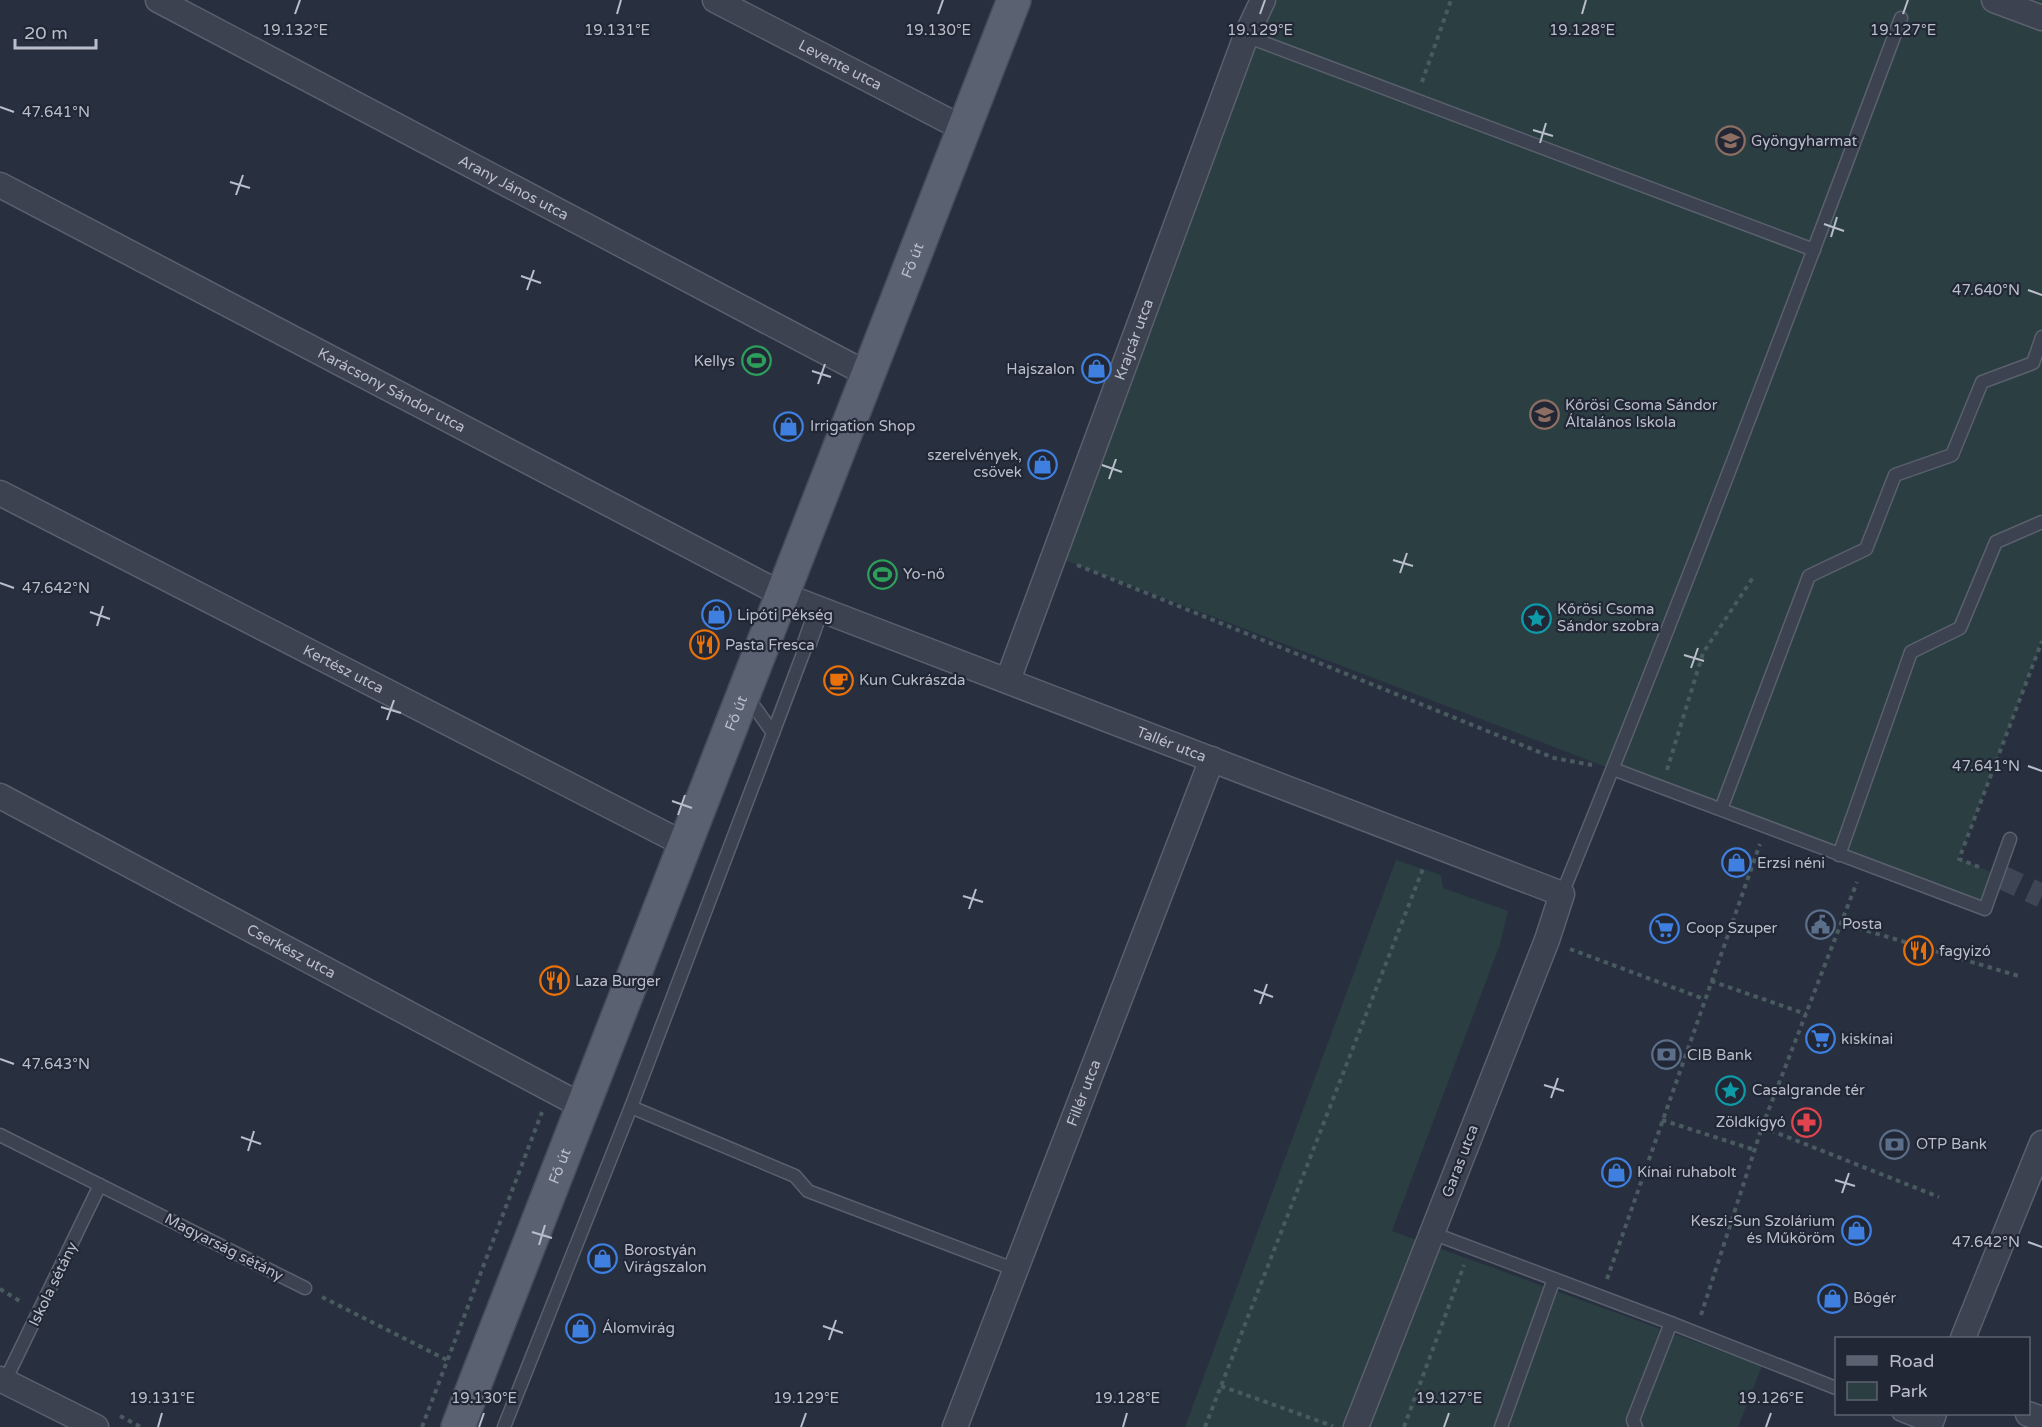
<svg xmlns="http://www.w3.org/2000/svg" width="2042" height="1427" font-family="'Varela Round',sans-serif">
  <rect width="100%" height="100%" fill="#283040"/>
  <!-- green -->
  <g fill="#2b3e42">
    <path d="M1263 0H2042V641L1959 858 1997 875 1985 909 1630 776 1054 556Z"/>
    <path d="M1396 860 1441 875 1443 888 1508 911 1500 944 1392 1231 1762 1366 1738 1427H1185Z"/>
  </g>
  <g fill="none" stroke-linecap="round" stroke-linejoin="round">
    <!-- minor-tunnel -->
    <path stroke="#3e4555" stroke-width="24" stroke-dasharray="24 12" stroke-linecap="butt" d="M1997 875 2042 896"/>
    <defs>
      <g id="service">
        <path d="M1246 36 1814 250"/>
        <path d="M773 733 807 643"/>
        <path d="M1613 769 1985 909 2010 839"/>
        <path d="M1721 809 1809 576 1866 549 1895 475 1952 455 1982 382 2033 363 2042 337"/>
        <path d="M1839 855 1911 652 1960 628 1996 542 2042 522"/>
        <path d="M1562 894C1680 604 1791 311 1901 18"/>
        <path d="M631 1107 795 1176 808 1191 1016 1270"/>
        <path d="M0 1135 305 1288"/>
        <path d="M1432 1233 1671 1323 1836 1388"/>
        <path d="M5 1381 100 1185"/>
        <path d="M1899 1414 1929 1426"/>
        <path d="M504 1427 631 1107 773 733 746 695"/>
        <path d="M1501 1427 1554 1279"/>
        <path d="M1636 1427 1633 1420 1671 1323"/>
      </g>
      <path id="pedestrian" d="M807 643 819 609"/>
      <g id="minor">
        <path id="s1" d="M158 0 869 375"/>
        <path id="s2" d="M715 0 964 129"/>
        <path d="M1994 0 2042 18"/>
        <path id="s3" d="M0 185 783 595 1562 894 1547 940 1356 1427"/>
        <path id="s4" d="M0 493 686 845"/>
        <path id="s5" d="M1008 680 1246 36 1263 0"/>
        <path id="s6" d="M0 796 582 1106"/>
        <path d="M1963 1338 2042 1143"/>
        <path d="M0 1379 96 1427"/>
        <path d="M2028 1414 2042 1419"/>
        <path id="s7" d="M955 1427 1212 759"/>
        <path d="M1929 1427 1934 1414"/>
      </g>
      <g id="primary">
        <path id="s8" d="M458 1427 1014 0"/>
      </g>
    </defs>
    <!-- service casing -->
    <use href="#service" stroke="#5a606d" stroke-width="15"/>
    <!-- pedestrian casing -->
    <use href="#pedestrian" stroke="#5a606d" stroke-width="21"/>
    <!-- minor casing -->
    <use href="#minor" stroke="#5a606d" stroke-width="27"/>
    <!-- primary casing -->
    <use href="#primary" stroke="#464b59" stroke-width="36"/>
    <!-- path -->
    <g stroke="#4a5b60" stroke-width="4" stroke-dasharray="4.5 4.5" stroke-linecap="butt">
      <path d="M1422 82 1451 0"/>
      <path d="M1077 565 1554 758 1592 765"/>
      <path d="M1667 770 1703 653 1754 576"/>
      <path d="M1979 867 1959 859 2042 641"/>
      <path d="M1841 923 2022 977"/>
      <path d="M1570 949 1704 999"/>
      <path d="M1711 981 1806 1014"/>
      <path d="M1662 1120 1755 1150"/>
      <path d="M1762 1127 1939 1197"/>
      <path d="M1607 1279 1760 844"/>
      <path d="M0 1289 23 1303"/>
      <path d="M322 1297 447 1360"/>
      <path d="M1701 1315 1762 1127 1857 882"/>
      <path d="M1221 1386 1333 1426"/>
      <path d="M120 1416 141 1427"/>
      <path d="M422 1427 542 1112"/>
      <path d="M1205 1427 1424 866"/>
      <path d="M1404 1427 1464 1265"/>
    </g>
    <!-- service -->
    <use href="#service" stroke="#3c4250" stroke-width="12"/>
    <!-- pedestrian -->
    <use href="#pedestrian" stroke="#3c4250" stroke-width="18"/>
    <!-- minor -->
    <use href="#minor" stroke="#3c4250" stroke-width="24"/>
    <!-- primary -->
    <use href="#primary" stroke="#5a6170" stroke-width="33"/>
  </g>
  <!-- ticks -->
  <path fill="none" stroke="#b9beca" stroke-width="2" d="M295 14 300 0M617 14 621 0M938 14 943 0M1260 14 1265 0M1582 14 1586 0M1903 14 1908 0M0 107 14 112M1533 130 1553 136M1540 143 1546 123M230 182 250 188M236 195 243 175M1824 224 1844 231M1831 237 1837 217M521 276 541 283M527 290 534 270M2028 290 2042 295M812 371 831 377M818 384 825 364M1102 465 1122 472M1109 479 1116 459M1393 560 1413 566M1400 573 1407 553M0 583 14 588M90 612 110 619M97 626 103 606M1684 655 1704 661M1691 668 1698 648M381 707 401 713M387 720 394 700M2028 766 2042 771M672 801 692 808M678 815 685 795M963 896 983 902M969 909 976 889M1254 990 1273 997M1260 1004 1267 984M0 1059 14 1064M1544 1085 1564 1091M1551 1098 1558 1078M241 1137 261 1144M248 1151 254 1131M1835 1180 1855 1186M1842 1193 1849 1173M532 1232 552 1238M2028 1242 2042 1247M539 1245 545 1225M823 1326 843 1333M829 1340 836 1320M158 1427 162 1413M479 1427 484 1413M801 1427 806 1413M1123 1427 1127 1413M1444 1427 1449 1413M1766 1427 1771 1413"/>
  <!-- icons -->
  <defs>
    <symbol id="school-ring" viewBox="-11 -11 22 22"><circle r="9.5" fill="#212735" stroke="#8d6e63" stroke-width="1.5"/><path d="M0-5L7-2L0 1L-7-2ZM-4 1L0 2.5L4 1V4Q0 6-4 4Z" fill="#8d6e63"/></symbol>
    <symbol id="stadium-ring" viewBox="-11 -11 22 22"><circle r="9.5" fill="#212735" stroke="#2e9e5b" stroke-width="1.5"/><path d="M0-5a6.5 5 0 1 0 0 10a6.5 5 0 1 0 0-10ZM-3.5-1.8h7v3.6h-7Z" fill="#2e9e5b"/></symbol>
    <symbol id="shop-ring" viewBox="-11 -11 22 22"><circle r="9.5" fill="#212735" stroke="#3f7fe0" stroke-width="1.5"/><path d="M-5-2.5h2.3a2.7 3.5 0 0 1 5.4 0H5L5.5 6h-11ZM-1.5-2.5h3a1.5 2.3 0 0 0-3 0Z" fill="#3f7fe0"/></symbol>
    <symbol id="sight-ring" viewBox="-11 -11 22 22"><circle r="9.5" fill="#212735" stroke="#0f9aa8" stroke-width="1.5"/><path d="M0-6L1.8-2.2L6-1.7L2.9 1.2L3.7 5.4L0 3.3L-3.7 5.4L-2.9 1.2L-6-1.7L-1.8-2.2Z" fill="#0f9aa8"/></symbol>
    <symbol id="restaurant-ring" viewBox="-11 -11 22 22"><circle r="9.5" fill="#212735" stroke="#e8710a" stroke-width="1.5"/><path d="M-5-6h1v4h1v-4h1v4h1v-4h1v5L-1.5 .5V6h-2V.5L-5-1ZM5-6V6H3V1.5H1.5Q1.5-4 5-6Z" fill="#e8710a"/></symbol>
    <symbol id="cafe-ring" viewBox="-11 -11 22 22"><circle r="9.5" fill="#212735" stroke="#e8710a" stroke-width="1.5"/><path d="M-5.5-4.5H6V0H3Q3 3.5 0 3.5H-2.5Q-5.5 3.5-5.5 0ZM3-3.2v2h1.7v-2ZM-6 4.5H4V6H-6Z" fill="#e8710a"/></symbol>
    <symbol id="civic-ring" viewBox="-11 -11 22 22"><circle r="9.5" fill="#212735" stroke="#5c6f8a" stroke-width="1.5"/><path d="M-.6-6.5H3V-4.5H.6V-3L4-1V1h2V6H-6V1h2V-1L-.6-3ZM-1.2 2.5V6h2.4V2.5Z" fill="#5c6f8a"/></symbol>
    <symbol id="supermarket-ring" viewBox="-11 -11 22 22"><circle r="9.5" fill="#212735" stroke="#3f7fe0" stroke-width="1.5"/><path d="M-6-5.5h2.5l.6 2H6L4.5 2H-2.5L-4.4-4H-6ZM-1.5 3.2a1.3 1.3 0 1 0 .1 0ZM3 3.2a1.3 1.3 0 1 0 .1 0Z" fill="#3f7fe0"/></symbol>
    <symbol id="bank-ring" viewBox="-11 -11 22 22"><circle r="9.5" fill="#212735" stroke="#5c6f8a" stroke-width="1.5"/><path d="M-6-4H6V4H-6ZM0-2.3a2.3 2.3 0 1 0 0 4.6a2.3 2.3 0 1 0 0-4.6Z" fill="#5c6f8a"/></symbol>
    <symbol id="pharmacy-ring" viewBox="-11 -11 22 22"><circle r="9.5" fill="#212735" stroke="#e0444e" stroke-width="1.5"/><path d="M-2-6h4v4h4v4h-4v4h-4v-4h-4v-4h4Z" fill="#e0444e"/></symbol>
  </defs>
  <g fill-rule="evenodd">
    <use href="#school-ring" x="1714" y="124" width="33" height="33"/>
    <use href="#stadium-ring" x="740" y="344" width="33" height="33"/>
    <use href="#shop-ring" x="1080" y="352" width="33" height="33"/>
    <use href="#school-ring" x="1528" y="398" width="33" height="33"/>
    <use href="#shop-ring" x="772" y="410" width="33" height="33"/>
    <use href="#shop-ring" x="1026" y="448" width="33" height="33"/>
    <use href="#stadium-ring" x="866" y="558" width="33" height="33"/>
    <use href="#shop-ring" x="700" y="598" width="33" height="33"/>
    <use href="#sight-ring" x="1520" y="602" width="33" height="33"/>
    <use href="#restaurant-ring" x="688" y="628" width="33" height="33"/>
    <use href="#cafe-ring" x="822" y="664" width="33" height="33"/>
    <use href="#shop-ring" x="1720" y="846" width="33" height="33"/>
    <use href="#civic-ring" x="1804" y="908" width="33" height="33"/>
    <use href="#supermarket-ring" x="1648" y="912" width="33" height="33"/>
    <use href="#restaurant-ring" x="1902" y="934" width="33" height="33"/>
    <use href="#restaurant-ring" x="538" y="964" width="33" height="33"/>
    <use href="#supermarket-ring" x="1804" y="1022" width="33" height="33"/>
    <use href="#bank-ring" x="1650" y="1038" width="33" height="33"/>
    <use href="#sight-ring" x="1714" y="1074" width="33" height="33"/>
    <use href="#pharmacy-ring" x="1790" y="1106" width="33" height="33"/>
    <use href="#bank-ring" x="1878" y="1128" width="33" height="33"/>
    <use href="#shop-ring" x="1600" y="1156" width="33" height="33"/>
    <use href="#shop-ring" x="1840" y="1214" width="33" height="33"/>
    <use href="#shop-ring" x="586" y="1242" width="33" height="33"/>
    <use href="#shop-ring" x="1816" y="1282" width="33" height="33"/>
    <use href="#shop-ring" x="564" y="1312" width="33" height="33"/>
  </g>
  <g text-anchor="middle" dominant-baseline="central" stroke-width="4.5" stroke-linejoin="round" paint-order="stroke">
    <!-- street labels -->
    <g font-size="15" fill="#b9beca" stroke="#212735">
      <text stroke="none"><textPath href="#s2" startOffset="141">Levente utca</textPath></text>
      <text stroke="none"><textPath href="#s1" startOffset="402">Arany János utca</textPath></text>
      <text stroke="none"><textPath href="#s8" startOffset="1252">Fő út</textPath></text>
      <text stroke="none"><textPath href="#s5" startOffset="363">Krajcár utca</textPath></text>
      <text stroke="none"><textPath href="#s3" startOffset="442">Karácsony Sándor utca</textPath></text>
      <text stroke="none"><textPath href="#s4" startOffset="386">Kertész utca</textPath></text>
      <text stroke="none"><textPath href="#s8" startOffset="766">Fő út</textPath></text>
      <text stroke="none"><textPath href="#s3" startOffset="1300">Tallér utca</textPath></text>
      <text stroke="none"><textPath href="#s6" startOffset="330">Cserkész utca</textPath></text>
      <text stroke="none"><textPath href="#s7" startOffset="358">Fillér utca</textPath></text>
      <text transform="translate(1460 1161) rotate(-69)">Garas utca</text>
      <text stroke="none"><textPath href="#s8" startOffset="280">Fő út</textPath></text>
      <text transform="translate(224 1247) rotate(27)">Magyarság sétány</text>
      <text transform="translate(53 1284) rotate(-64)">Iskola sétány</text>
    </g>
    <!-- poi labels -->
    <g font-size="15" fill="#b9beca" stroke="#212735" text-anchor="start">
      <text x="1751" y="141">Gyöngyharmat</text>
      <text x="735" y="361" text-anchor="end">Kellys</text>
      <text x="1075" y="369" text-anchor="end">Hajszalon</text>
      <text x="1565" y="405">Kőrösi Csoma Sándor<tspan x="1565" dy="17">Általános Iskola</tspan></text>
      <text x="810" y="426">Irrigation Shop</text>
      <text x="1022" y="455" text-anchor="end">szerelvények,<tspan x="1022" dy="17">csövek</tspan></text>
      <text x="903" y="574">Yo-nő</text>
      <text x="1557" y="609">Kőrösi Csoma<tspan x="1557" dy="17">Sándor szobra</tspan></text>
      <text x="737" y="615">Lipóti Pékség</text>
      <text x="725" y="645">Pasta Fresca</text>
      <text x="859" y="680">Kun Cukrászda</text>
      <text x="1757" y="863">Erzsi néni</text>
      <text x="1842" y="924">Posta</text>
      <text x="1686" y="928">Coop Szuper</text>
      <text x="1939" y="951">fagyizó</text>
      <text x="575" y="981">Laza Burger</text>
      <text x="1841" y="1039">kiskínai</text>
      <text x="1687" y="1055">CIB Bank</text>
      <text x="1752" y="1090">Casalgrande tér</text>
      <text x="1786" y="1122" text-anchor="end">Zöldkígyó</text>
      <text x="1916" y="1144">OTP Bank</text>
      <text x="1637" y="1172">Kínai ruhabolt</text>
      <text x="1835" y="1221" text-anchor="end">Keszi-Sun Szolárium<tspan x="1835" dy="17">és Műköröm</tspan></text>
      <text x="624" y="1250">Borostyán<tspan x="624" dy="17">Virágszalon</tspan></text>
      <text x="1853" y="1298">Bőgér</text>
      <text x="602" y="1328">Álomvirág</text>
    </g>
  </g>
  <g font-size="15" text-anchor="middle" fill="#b9beca" stroke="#212735" stroke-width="4.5" stroke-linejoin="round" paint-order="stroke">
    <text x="295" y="35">19.132°E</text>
    <text x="617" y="35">19.131°E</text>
    <text x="938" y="35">19.130°E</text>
    <text x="1260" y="35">19.129°E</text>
    <text x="1582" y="35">19.128°E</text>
    <text x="1903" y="35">19.127°E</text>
    <text x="56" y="117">47.641°N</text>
    <text x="1986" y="295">47.640°N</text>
    <text x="56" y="593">47.642°N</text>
    <text x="1986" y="771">47.641°N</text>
    <text x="56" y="1069">47.643°N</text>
    <text x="1986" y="1247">47.642°N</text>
    <text x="162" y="1403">19.131°E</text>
    <text x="484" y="1403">19.130°E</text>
    <text x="806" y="1403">19.129°E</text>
    <text x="1127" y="1403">19.128°E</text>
    <text x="1449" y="1403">19.127°E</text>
    <text x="1771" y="1403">19.126°E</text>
  </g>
  <!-- legend -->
  <rect x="1835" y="1337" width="195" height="78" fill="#212735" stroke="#5e6371" stroke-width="1.5"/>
  <rect x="1847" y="1356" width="30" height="9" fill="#5a6170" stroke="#5e6371" stroke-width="1.5"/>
  <text x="1889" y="1367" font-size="18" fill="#b9beca">Road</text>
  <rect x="1847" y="1382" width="30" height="18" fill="#2b3e42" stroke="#5e6371" stroke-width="1.5"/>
  <text x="1889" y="1397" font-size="18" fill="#b9beca">Park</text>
  <!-- scale -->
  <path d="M15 39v9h81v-9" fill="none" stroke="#b9beca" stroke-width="3"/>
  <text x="24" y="39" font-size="18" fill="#b9beca" stroke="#212735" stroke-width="4.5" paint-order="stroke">20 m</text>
</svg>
